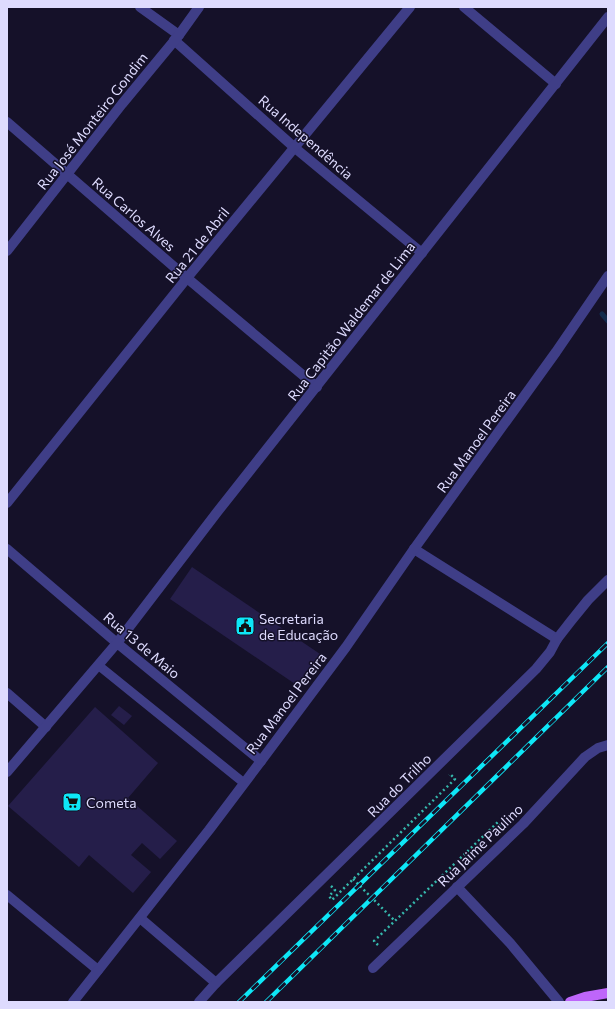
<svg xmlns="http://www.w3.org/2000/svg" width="615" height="1009" font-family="Commissioner,sans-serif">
  <rect width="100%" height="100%" fill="#151129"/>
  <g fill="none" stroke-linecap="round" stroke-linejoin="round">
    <!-- stream -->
    <path stroke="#112a4e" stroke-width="5" d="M602 314 608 321"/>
  </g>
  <!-- building -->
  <g fill="#251e4a">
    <path d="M192 567 320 654 298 686 170 599Z"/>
    <path d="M119 706 132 716 124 725 111 715Z"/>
    <path d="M95 707 158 763 128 798 177 841 160 859 142 843 131 855 151 872 133 893 89 855 79 867 8 806Z"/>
  </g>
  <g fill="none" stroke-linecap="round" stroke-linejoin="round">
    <!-- path -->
    <g stroke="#35b8ac" stroke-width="2.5" stroke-dasharray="2 3" stroke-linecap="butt">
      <path d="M353 879 395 921"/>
      <path d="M331 886 335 890 329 896 332 900 455 779 450 774 449 775"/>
      <path d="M378 945 374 941 498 822 503 827"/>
    </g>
    <!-- service -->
    <path stroke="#3f3e87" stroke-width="9" d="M98 665 244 783"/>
    <!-- minor -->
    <g stroke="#3f3e87" stroke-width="10">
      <path d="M140 7 179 35"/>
      <path d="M464 7 556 84"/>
      <path d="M174 40 295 148 422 253"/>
      <path d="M7 122 187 278 317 387"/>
      <path d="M7 251 122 104 179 35 199 7"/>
      <path d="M7 503 187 278 410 7"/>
      <path d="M7 549 117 643 218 511 608 17"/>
      <path d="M414 549 557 639"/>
      <path d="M7 693 46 727"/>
      <path d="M457 887 510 943 559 1002"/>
      <path d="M7 895 98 970"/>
      <path d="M140 918 216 983"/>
      <path d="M373 968 523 824 585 757 598 748 608 745"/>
      <path d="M73 1002 209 830 261 761"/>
      <path d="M199 1002 216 983 536 669 550 652 557 639 571 621 588 600 608 580"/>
    </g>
    <!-- tertiary -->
    <path stroke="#3f3e87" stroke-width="10" d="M7 772 117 643 261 761 346 647 414 549 556 352 608 276"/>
    <!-- primary -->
    <path stroke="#be66fa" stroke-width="10" d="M570 1002 585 997 608 993"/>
    <defs>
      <g id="rail">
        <path d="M239 1002 608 643"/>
        <path d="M266 1002 608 667"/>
      </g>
    </defs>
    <!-- rail casing -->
    <use href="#rail" stroke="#0ee7f7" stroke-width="4.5"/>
    <!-- rail -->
    <use href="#rail" stroke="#151129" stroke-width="3" stroke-dasharray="9" stroke-linecap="butt"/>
  </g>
  <!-- icons -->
  <defs>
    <symbol id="civic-square" viewBox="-11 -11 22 22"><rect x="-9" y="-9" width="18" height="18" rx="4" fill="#0ee7f7" stroke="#151129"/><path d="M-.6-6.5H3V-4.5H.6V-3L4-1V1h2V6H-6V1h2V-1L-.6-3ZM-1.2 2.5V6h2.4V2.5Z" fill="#111"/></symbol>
    <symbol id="supermarket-square" viewBox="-11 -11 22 22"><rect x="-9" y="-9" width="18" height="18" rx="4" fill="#0ee7f7" stroke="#151129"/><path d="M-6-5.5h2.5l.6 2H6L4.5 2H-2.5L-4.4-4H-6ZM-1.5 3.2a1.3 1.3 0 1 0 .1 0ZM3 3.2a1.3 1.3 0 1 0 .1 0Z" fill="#111"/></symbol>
  </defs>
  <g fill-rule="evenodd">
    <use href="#civic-square" x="234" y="615" width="22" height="22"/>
    <use href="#supermarket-square" x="61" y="791" width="22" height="22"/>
  </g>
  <g text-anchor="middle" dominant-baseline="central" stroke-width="3" stroke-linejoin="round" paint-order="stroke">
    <!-- street labels -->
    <g font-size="14" fill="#dedbfe" stroke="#151129">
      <text transform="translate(92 121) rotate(-52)">Rua José Monteiro Gondim</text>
      <text transform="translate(306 137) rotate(41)">Rua Independência</text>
      <text transform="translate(134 214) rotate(41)">Rua Carlos Alves</text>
      <text transform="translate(197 245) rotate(-51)">Rua 21 de Abril</text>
      <text transform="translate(351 321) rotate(-52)">Rua Capitão Waldemar de Lima</text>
      <text transform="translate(476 441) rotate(-54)">Rua Manoel Pereira</text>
      <text transform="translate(142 645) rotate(40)">Rua 13 de Maio</text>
      <text transform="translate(286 703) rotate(-53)">Rua Manoel Pereira</text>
      <text transform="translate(399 785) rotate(-45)">Rua do Trilho</text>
      <text transform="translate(480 845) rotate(-44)">Rua Jaime Paulino</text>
    </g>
    <!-- poi labels -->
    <g font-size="14" fill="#dedbfe" stroke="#151129" text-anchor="start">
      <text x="259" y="618">Secretaria<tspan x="259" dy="16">de Educação</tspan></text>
      <text x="86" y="802">Cometa</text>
    </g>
  </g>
  <!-- border -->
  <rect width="615" height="1009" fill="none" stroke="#dedbfe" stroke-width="16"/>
</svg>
